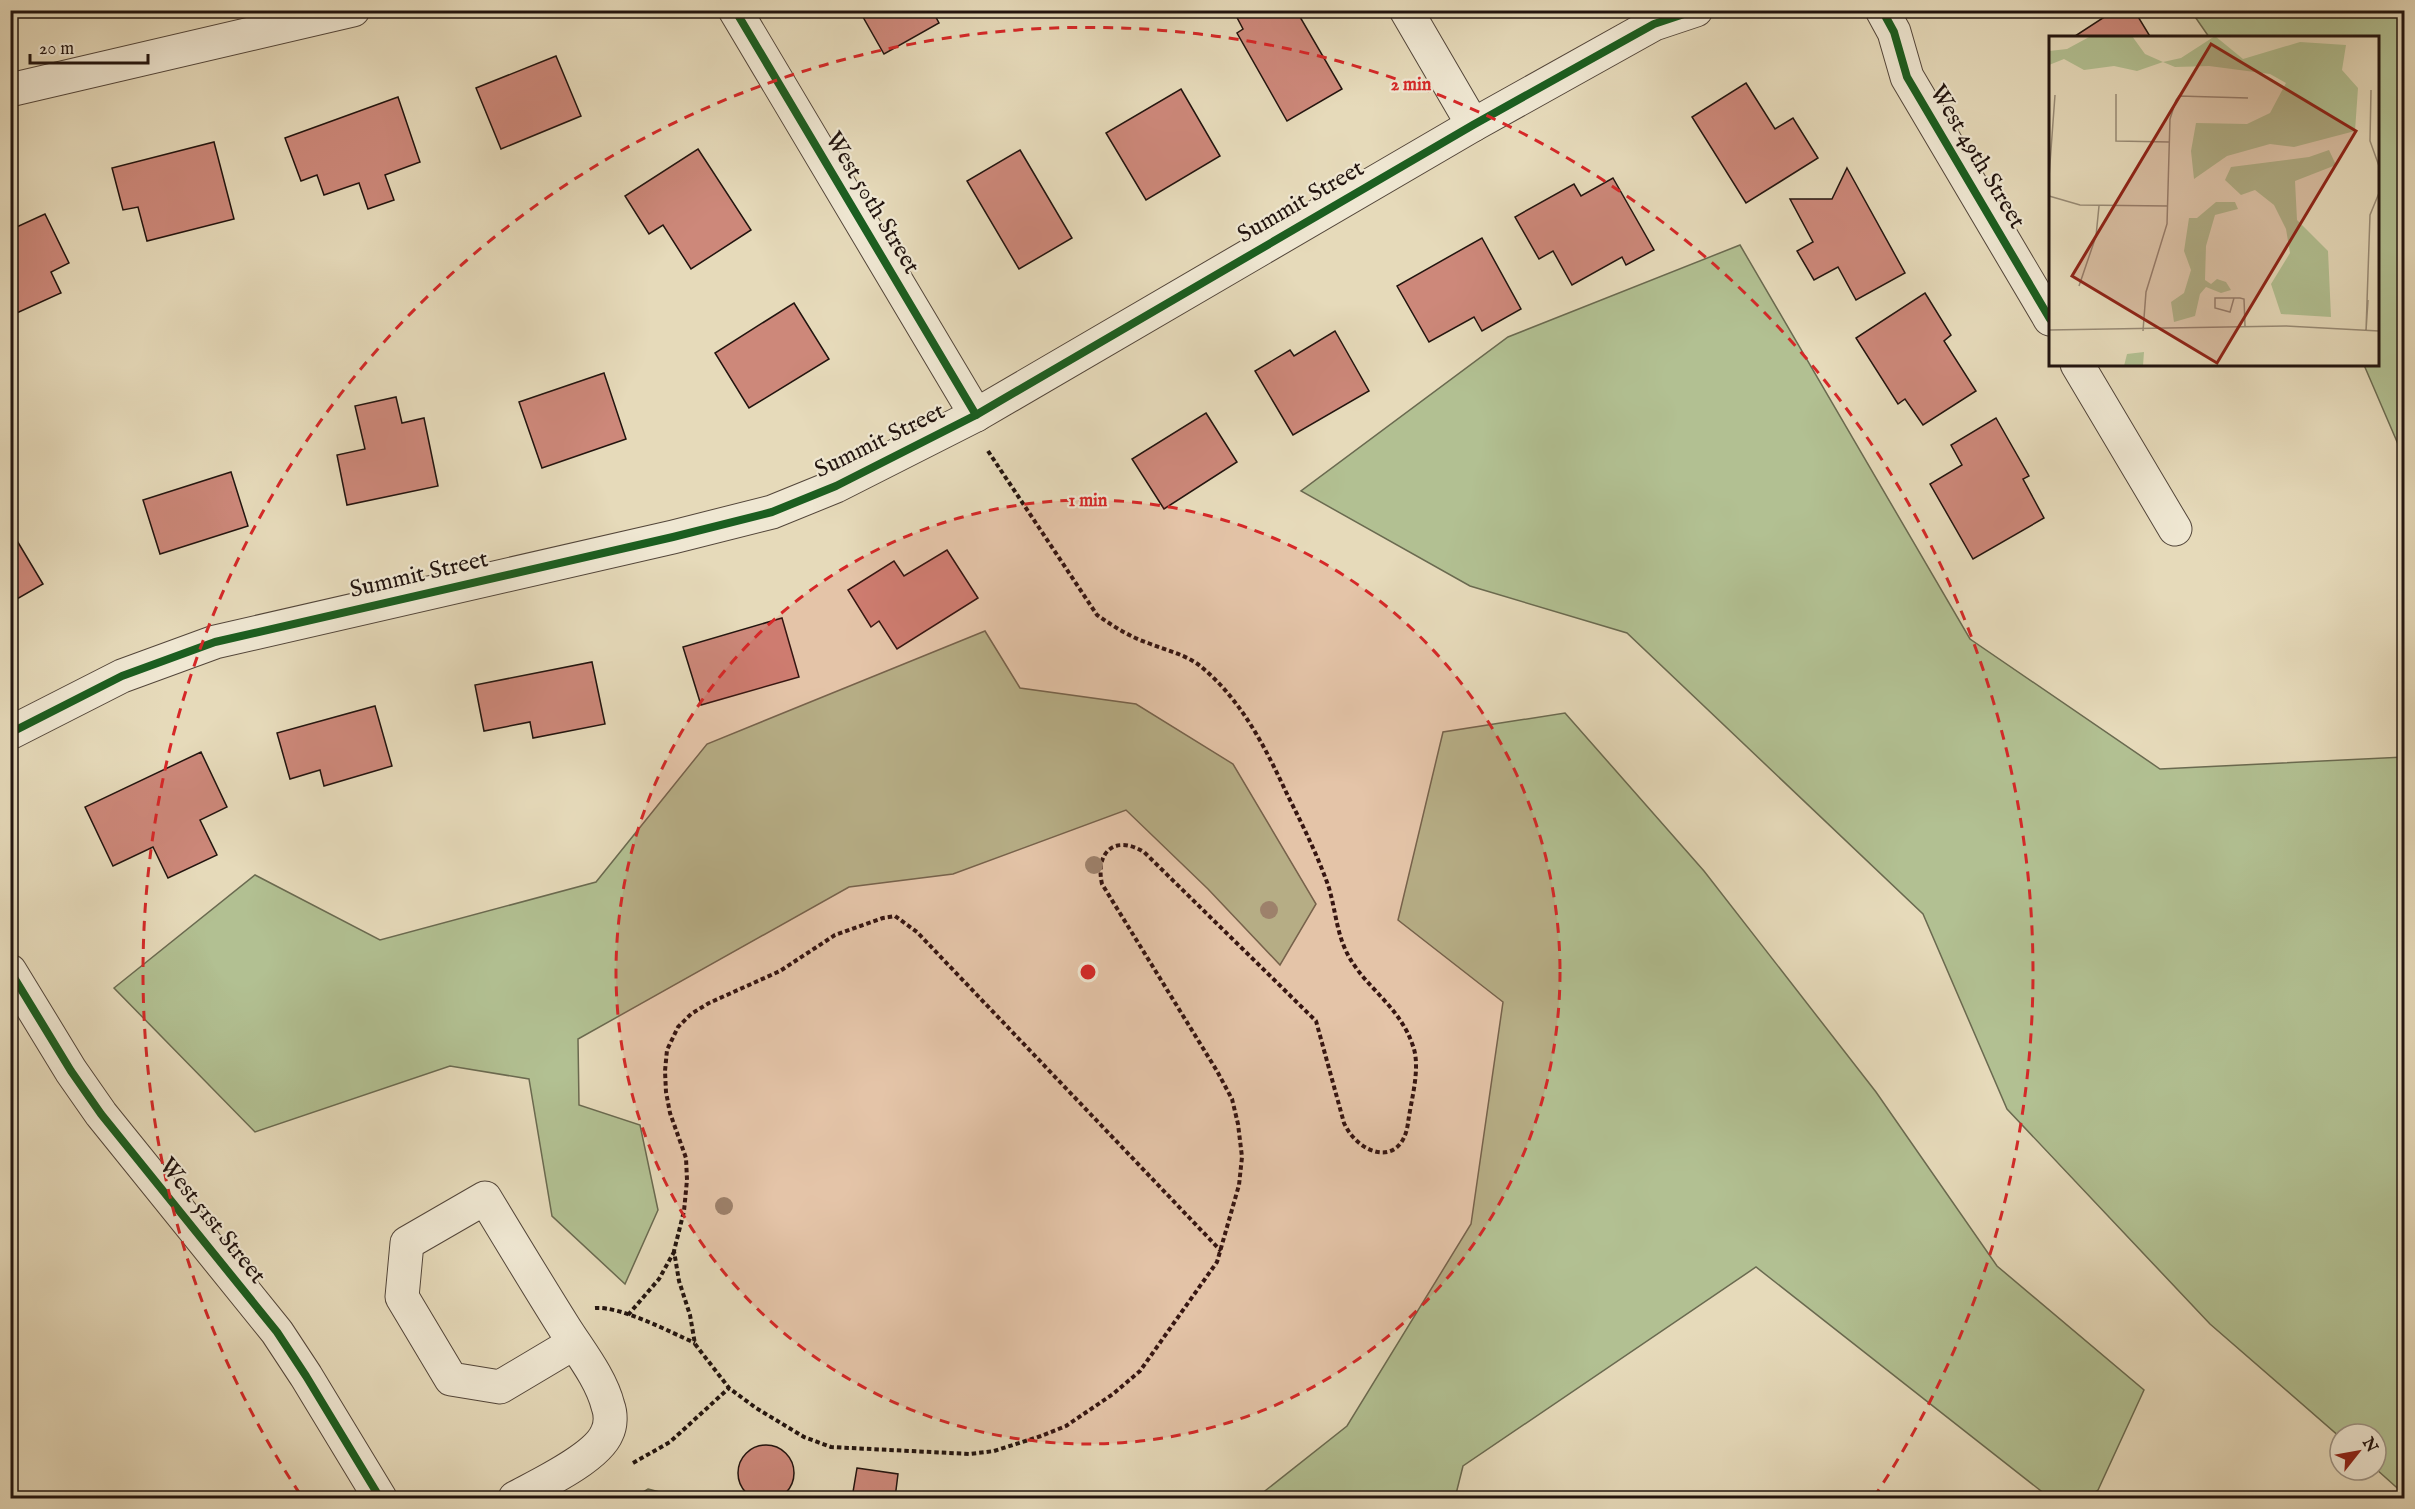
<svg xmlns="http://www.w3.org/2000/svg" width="2415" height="1509" font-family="'IM FELL English',serif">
  <rect width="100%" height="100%" fill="#e6daba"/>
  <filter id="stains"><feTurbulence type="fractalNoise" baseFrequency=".00333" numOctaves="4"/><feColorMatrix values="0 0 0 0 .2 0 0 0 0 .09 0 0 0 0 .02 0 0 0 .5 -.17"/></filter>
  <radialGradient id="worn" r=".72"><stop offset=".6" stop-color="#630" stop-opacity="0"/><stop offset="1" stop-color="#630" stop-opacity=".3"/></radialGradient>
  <!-- green -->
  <g fill="#b2c092" stroke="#6a6a50" stroke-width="1.5">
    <path d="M2191 11H2404V458L2364 365 2378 364V38L2209 37Z"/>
    <path d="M1740 245 1970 639 2160 769 2404 757V1494L2376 1469V1434H2340V1437L2210 1324 2007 1109 1923 914 1627 633 1470 586 1301 491 1508 337Z"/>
    <path d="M985 631 1020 688 1136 704 1233 764 1316 904 1280 965 1208 889 1126 810 953 874 849 887 578 1039 579 1105 640 1125 658 1210 625 1284 552 1216 529 1079 450 1066 255 1132 114 988 255 875 380 940 596 882 707 744Z"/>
    <path d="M1565 713 1704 871 1876 1092 1997 1266 2144 1390 2098 1490 2087 1498H2050L1756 1267 1463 1466 1455 1498H1256L1347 1426 1471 1224 1503 1002 1398 920 1443 732Z"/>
    <path d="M648 1489 671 1495 674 1498H633Z"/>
  </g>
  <!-- building -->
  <g fill="#cd887a" stroke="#22140f" stroke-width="1.5">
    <path d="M859 10H932L939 23 884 54Z"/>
    <path d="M1233 10H1296L1342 89 1287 121 1237 33 1243 29Z"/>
    <path d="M2115 10H2134L2151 38H2072Z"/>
    <path d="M556 56 581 116 501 149 476 88Z"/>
    <path d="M1746 83 1775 129 1793 118 1818 158 1746 203 1692 117Z"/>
    <path d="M1181 89 1220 156 1146 200 1106 133Z"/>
    <path d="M398 97 420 162 385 175 394 200 368 209 359 183 324 195 317 175 301 181 285 138Z"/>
    <path d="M214 142 234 219 147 241 138 207 123 210 112 168Z"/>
    <path d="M698 149 751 230 691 269 663 225 649 234 625 196Z"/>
    <path d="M1020 150 1072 238 1019 269 967 181Z"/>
    <path d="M1847 168 1905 273 1856 300 1838 267 1814 280 1797 251 1813 242 1790 199H1832Z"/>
    <path d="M1613 178 1654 250 1626 265 1622 257 1572 285 1553 251 1539 259 1515 217 1574 184 1581 196Z"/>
    <path d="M45 214 69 263 51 272 61 293 10 316V230Z"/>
    <path d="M1482 238 1521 309 1482 331 1474 317 1429 342 1397 286Z"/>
    <path d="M1925 293 1951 335 1944 341 1976 391 1923 425 1905 399 1898 404 1856 338Z"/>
    <path d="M794 303 829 359 749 408 715 353Z"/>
    <path d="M1335 331 1369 391 1293 435 1255 371 1290 350 1294 356Z"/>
    <path d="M604 373 626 439 542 468 519 402Z"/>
    <path d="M396 397 402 423 424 418 438 486 347 505 337 455 365 449 355 406Z"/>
    <path d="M1206 413 1237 462 1164 509 1132 459Z"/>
    <path d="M1996 418 2029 476 2023 479 2044 518 1973 559 1930 484 1962 465 1951 445Z"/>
    <path d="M231 472 248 526 160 554 143 500Z"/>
    <path d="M10 529 43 584 10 603Z"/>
    <path d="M947 550 978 598 897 649 879 621 871 627 848 590 894 561 904 576Z"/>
    <path d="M782 618 799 677 701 705 683 647Z"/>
    <path d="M592 662 605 724 533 738 530 722 484 731 475 685Z"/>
    <path d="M375 706 392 766 324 786 320 770 290 779 277 733Z"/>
    <path d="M201 752 227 807 200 820 217 855 168 878 153 847 113 866 85 807Z"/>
    <circle cx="766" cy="1473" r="28"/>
    <path d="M857 1468 898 1474 895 1498H852Z"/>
  </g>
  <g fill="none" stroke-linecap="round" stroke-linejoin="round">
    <defs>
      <g id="minor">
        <path d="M735 10 976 415"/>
        <path d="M1406 10 1473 125"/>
        <path d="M1882 10 1894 32 1907 77 2050 319"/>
        <path d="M10 90 353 10"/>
        <path d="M2077 364 2175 529"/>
        <path d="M10 733 122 676 215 642 673 537 772 512 836 486 976 415 1473 125 1654 24 1696 10"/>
        <path d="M10 971 71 1071 101 1114 277 1332 306 1376 380 1498"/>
        <path d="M515 1498C539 1485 597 1458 607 1433 611 1425 611 1414 608 1406 601 1378 579 1351 564 1327 537 1284 511 1241 485 1198L407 1243 402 1297 451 1379 500 1387 574 1343"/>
      </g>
    </defs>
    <!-- minor casing -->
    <use href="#minor" stroke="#53463a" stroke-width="35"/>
    <!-- path -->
    <g stroke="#22140f" stroke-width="4" stroke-dasharray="4.5 3" stroke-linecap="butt">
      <path d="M988 451 1097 615C1113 626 1130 637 1148 643 1168 651 1189 655 1205 670 1243 703 1266 749 1287 794 1302 824 1317 854 1328 885 1335 906 1336 930 1346 951 1363 987 1399 1004 1413 1046 1421 1068 1411 1100 1408 1123 1402 1168 1359 1156 1344 1123L1316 1021 1144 852C1114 834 1095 853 1102 884L1217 1071 1232 1099 1238 1124 1242 1157 1239 1185 1217 1262 1140 1371 1113 1394 1066 1426 1041 1436 994 1451 970 1454 831 1447 804 1437 756 1408 729 1388 695 1344 690 1315 679 1281 674 1251 684 1211 687 1180 686 1158 670 1113 666 1092 665 1071 667 1050 678 1027 691 1014 709 1003 780 971 835 935 883 918 895 916 917 932 1221 1251"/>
      <path d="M595 1308C621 1306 670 1332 695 1343"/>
      <path d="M628 1315 659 1279 674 1252"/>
      <path d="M633 1463 670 1442 729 1388"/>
    </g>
    <!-- minor -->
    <use href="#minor" stroke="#efe7d2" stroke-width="33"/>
    <defs>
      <g id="cycleway">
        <path d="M735 10 976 415"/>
        <path d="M1882 10 1894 32 1907 77 2050 319"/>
        <path d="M10 733 122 676 215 642 673 537 772 512 836 486 976 415 1473 125 1654 24 1696 10"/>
        <path d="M10 971 71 1071 101 1114 277 1332 306 1376 380 1498"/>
      </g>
    </defs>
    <!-- cycleway casing -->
    <use href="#cycleway" stroke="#efe7d2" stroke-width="11"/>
    <!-- cycleway -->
    <use href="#cycleway" stroke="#1b5e20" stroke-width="8"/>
  </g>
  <!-- trees -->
  <g fill="#968e75">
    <circle cx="1094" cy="865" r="9"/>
    <circle cx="1269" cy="910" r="9"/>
    <circle cx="724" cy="1206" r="9"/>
  </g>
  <!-- distance rings -->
  <circle cx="1088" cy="972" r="472" fill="#d62828" fill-opacity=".12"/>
  <g fill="none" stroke="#d62828" stroke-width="3" stroke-dasharray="10 8">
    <circle cx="1088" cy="972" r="472"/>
    <path d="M300 1494A945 945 0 1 1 1876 1494"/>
  </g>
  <g text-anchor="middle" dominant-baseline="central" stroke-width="4.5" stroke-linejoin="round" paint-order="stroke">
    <!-- street labels -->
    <g font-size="24" fill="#22140f" stroke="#efe7d2">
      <text transform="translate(1977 157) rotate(59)">West 49th Street</text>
      <text transform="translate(1301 202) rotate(-30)">Summit Street</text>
      <text transform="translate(872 203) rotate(59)">West 50th Street</text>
      <text transform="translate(880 441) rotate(-26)">Summit Street</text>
      <text transform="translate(419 575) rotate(-13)">Summit Street</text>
      <text transform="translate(212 1221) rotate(51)">West 51st Street</text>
    </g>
  </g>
  <!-- overview -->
  <g transform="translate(2049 36)">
    <rect width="330" height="330" fill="#e6daba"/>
    <path d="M42 0H83L96 18 114 26 132 22 166 0 194 23 251 6 297 9 293 34 309 52 306 95 245 111 221 108 178 120 145 143 142 115 147 87 198 88 221 77 237 47 221 38 160 30 126 31 114 26 88 35 65 30 35 34 15 23 0 29V15L18 13ZM280 114 287 129 246 145 248 184 279 215 282 281 232 278 222 248 241 217 237 193 225 169 206 154 192 159 176 144 182 131 260 121ZM167 166H186L189 173 166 179 157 210 156 244 162 248 168 243 177 246 182 254 172 257 157 251 151 258 146 280 125 286 122 266 135 257 142 234 135 215 140 182H148ZM95 316 94 330H75L78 318Z" fill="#b2c092"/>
    <path fill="none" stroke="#988b76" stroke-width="1.5" d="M322 54 321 105 330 130M67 58V105L120 106M0 141 6 59M0 160 31 169 119 170M30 250 47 200 50 170M185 262 181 276 166 272V262H191L195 263 196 290M0 294 237 290 330 295M94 295 97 256 118 188 121 83 127 64 130 60 199 62M317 295 321 179 330 157M317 295 319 264"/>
    <path fill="#8f2418" fill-opacity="0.15" stroke="#8f2418" stroke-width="3" d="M162 8 307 95 168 327 23 240Z"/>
    <rect width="330" height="330" fill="none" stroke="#22140f" stroke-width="3"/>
  </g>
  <circle cx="1088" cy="972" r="9" fill="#d62828" stroke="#efe7d2" stroke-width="3"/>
  <g font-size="18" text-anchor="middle" font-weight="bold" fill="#d62828" stroke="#efe7d2" stroke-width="4.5" stroke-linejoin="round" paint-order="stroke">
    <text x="1411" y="90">2 min</text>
    <text x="1088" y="506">1 min</text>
  </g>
  <!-- margin -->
  <rect width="2415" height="1509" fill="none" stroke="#e6daba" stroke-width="36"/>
  <rect x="12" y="12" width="2391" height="1485" fill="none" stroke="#22140f" stroke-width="3"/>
  <rect x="18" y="18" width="2379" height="1473" fill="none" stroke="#22140f" stroke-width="1.5"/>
  <!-- north arrow -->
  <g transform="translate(2358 1452) rotate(59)"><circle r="28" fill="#efe7d2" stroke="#9d9384" stroke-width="1.5"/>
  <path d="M0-4.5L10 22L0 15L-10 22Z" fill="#8f2418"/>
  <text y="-9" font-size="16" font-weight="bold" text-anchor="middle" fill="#22140f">N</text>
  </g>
  <!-- scale -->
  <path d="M30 54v9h118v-9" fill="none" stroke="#22140f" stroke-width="3"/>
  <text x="39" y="54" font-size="18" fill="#22140f" stroke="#efe7d2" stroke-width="4.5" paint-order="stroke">20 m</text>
  <rect width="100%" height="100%" filter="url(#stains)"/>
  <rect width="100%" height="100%" fill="url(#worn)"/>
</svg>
